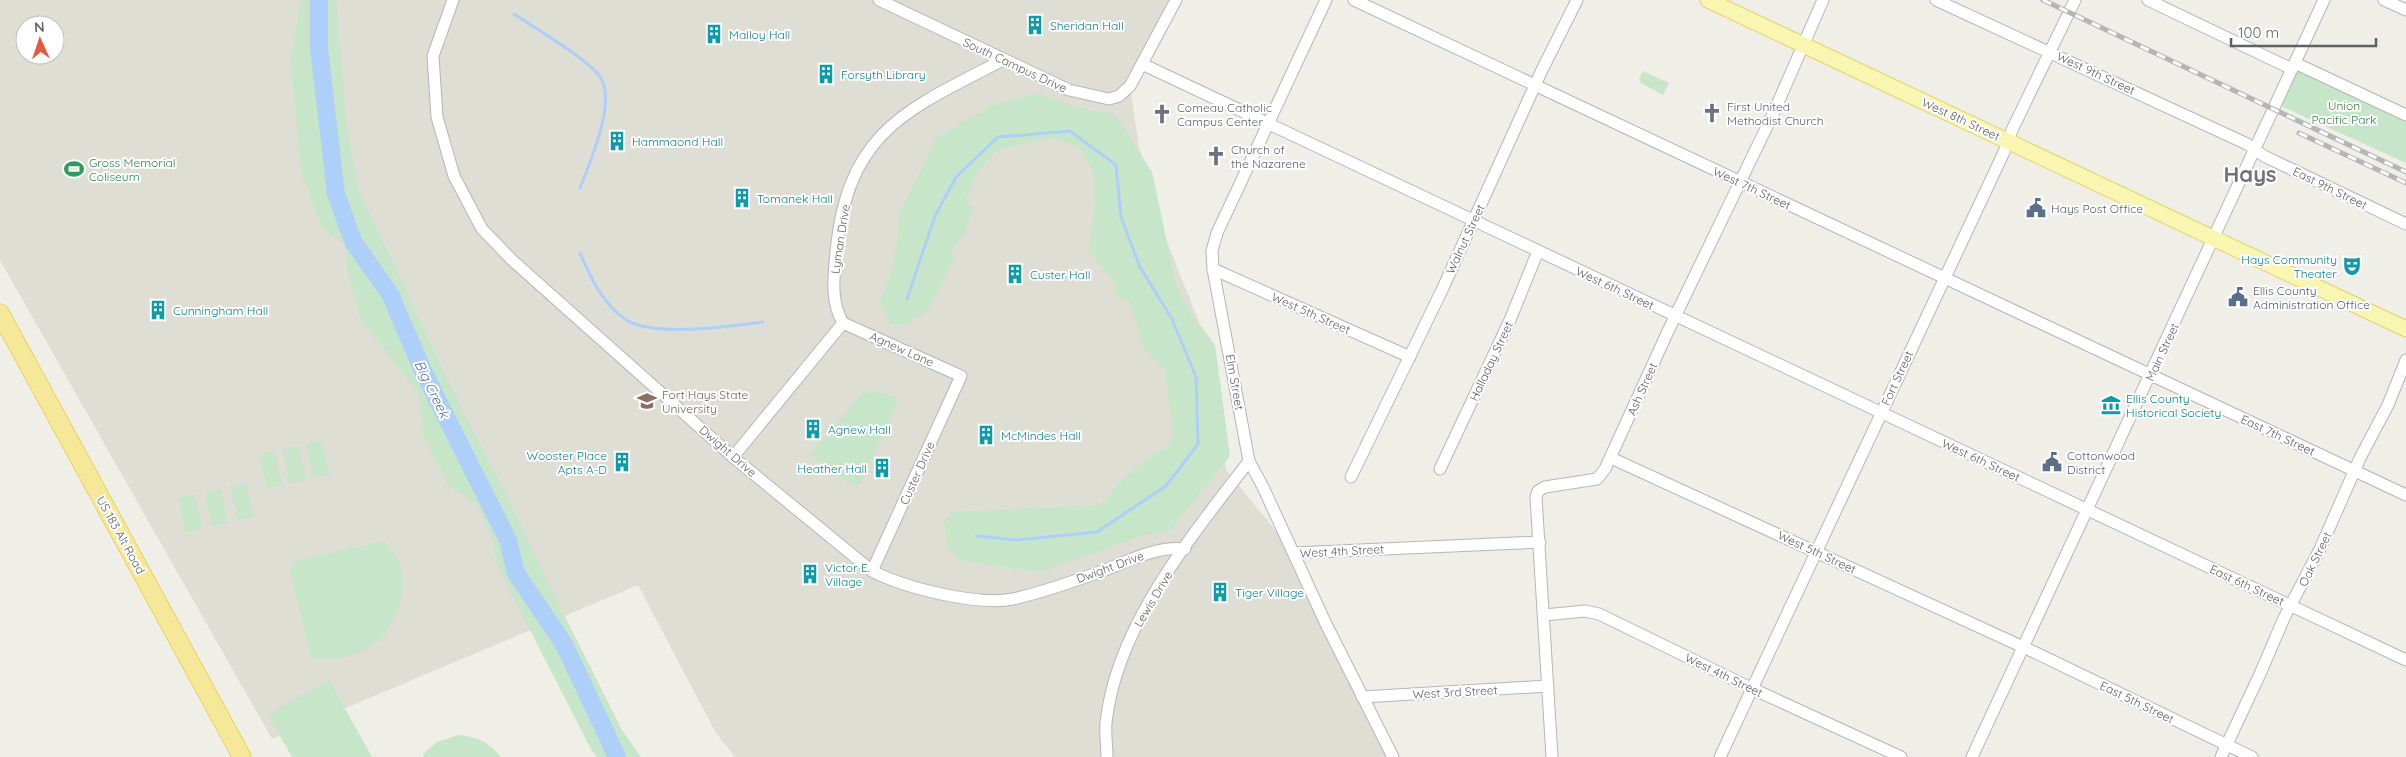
<svg xmlns="http://www.w3.org/2000/svg" width="2406" height="757" font-family="Quicksand,sans-serif">
  <rect width="100%" height="100%" fill="#efeee7"/>
  <!-- education -->
  <path fill="#dfded5" fill-rule="evenodd" d="M0 0H1174L1130 86 1139 147 1162 229 1203 332 1226 470 1294 553 1391 757H735L716 733 638 585 272 739 0 260ZM25 25H55V55H25Z"/>
  <!-- green -->
  <g fill="#c6e5c9">
    <path d="M301 0H336L347 128 358 188 462 410 504 489 535 557 622 730 641 757H597L591 749 509 589 495 558 493 541 478 506 449 486 425 441 418 393 360 317 347 269 344 244 322 228 301 171 291 61Z"/>
    <path d="M2298 69 2406 119V163L2281 106Z"/>
    <path d="M1643 71 1669 83 1663 95 1641 83 1639 79Z"/>
    <path d="M1037 94 1091 111 1111 113 1119 120 1152 172 1175 279 1185 305 1215 345 1230 456 1169 532 1142 536 1040 572 962 561 947 547 944 520 955 512 1101 505 1122 480 1149 457 1167 448 1173 436 1165 369 1145 350 1129 302 1116 297V283L1088 251 1095 207 1093 170 1079 147 1052 138 999 149 977 172 965 201 973 207 965 233 952 249 954 259 928 311 905 325 891 324 879 303 894 265 900 213 936 138 990 106Z"/>
    <path d="M877 391 899 399 861 483 853 486 809 455 862 394Z"/>
    <path d="M322 441 329 474 313 478 306 444Z"/>
    <path d="M299 446 306 480 290 484 283 450Z"/>
    <path d="M275 451 283 485 267 488 259 455Z"/>
    <path d="M246 483 254 517 238 520 230 487Z"/>
    <path d="M221 489 228 523 212 526 205 492Z"/>
    <path d="M195 495 202 528 186 532 179 498Z"/>
    <path d="M384 541C389 547 394 553 398 560 412 595 392 641 357 654 342 659 327 659 311 657L290 570 297 560Z"/>
    <path d="M329 680 372 757H292L268 714Z"/>
    <path d="M458 735C477 737 489 742 501 757H424L423 754 437 742Z"/>
  </g>
  <g fill="none" stroke-linecap="round" stroke-linejoin="round">
    <!-- stream -->
    <g stroke="#aecff9" stroke-width="3">
      <path d="M514 14C533 27 591 61 601 78 616 104 590 162 580 188"/>
      <path d="M580 253C591 278 602 303 625 319 651 338 731 326 763 322"/>
      <path d="M907 299 935 216 956 177 998 137 1070 131 1116 165 1121 217 1140 267 1172 319 1196 377 1198 444 1166 486 1097 532 1017 540 976 536"/>
    </g>
    <!-- river -->
    <path stroke="#aecff9" stroke-width="18" d="M319 0V48L336 194 354 243 390 294 423 371 508 540 516 573 565 646 617 757"/>
    <defs>
      <g id="minor">
        <path d="M453 0 433 56 437 117 454 176 482 229 512 260 733 457 872 571C905 588 977 606 1013 599 1044 592 1075 581 1105 570 1130 560 1157 546 1185 549"/>
        <path d="M879 0 1069 90 1109 99 1119 96 1130 86 1176 0"/>
        <path d="M1326 0 1217 233 1212 251 1213 269 1249 461 1263 487 1326 624 1393 757"/>
        <path d="M1354 0 2406 495"/>
        <path d="M1936 0 2247 144 2264 156 2406 224"/>
        <path d="M2148 0 2292 69"/>
        <path d="M2384 0 2406 10"/>
        <path d="M2295 63 2406 115"/>
        <path d="M1142 64 2406 660"/>
        <path d="M1213 269 1410 357"/>
        <path d="M843 323C830 301 834 276 836 252 848 131 906 110 1003 60"/>
        <path d="M843 323 961 376 872 571"/>
        <path d="M733 457 843 323"/>
        <path d="M1611 458 2034 652 2252 757"/>
        <path d="M1440 469 1510 320 1538 251"/>
        <path d="M1351 477 1442 290 1541 72 1577 0"/>
        <path d="M1294 553 1540 542"/>
        <path d="M1544 615 1585 611 1599 614 1753 689 1901 757"/>
        <path d="M1362 697 1548 686"/>
        <path d="M1107 757C1107 746 1105 734 1106 723 1116 626 1192 536 1249 461"/>
        <path d="M1552 757 1536 497 1538 491 1545 487 1597 479 1605 469 1669 329 1773 114 1823 0"/>
        <path d="M1720 757 2004 152 2012 130 2075 0"/>
        <path d="M1972 757 2324 0"/>
        <path d="M2221 757 2260 674 2284 618 2320 549 2360 458 2388 405 2406 360"/>
      </g>
      <path id="major" d="M1708 0 2406 329"/>
      <path id="highway" d="M0 313 242 757"/>
    </defs>
    <!-- minor casing -->
    <use href="#minor" stroke="#b4b6ba" stroke-width="13"/>
    <!-- major casing -->
    <use href="#major" stroke="#e7d268" stroke-width="17"/>
    <!-- highway casing -->
    <use href="#highway" stroke="#e4bb12" stroke-width="19"/>
    <!-- minor -->
    <use href="#minor" stroke="#fff" stroke-width="11"/>
    <!-- major -->
    <use href="#major" stroke="#f9f6b2" stroke-width="15"/>
    <!-- highway -->
    <use href="#highway" stroke="#f5e898" stroke-width="18"/>
    <defs>
      <g id="rail">
        <path d="M2043 0 2406 172"/>
        <path d="M2299 133 2406 183"/>
      </g>
    </defs>
    <!-- rail casing -->
    <use href="#rail" stroke="#b5b5b6" stroke-width="5"/>
    <!-- rail -->
    <use href="#rail" stroke="#fff" stroke-width="3" stroke-dasharray="9" stroke-linecap="butt"/>
  </g>
  <!-- icons -->
  <defs>
    <symbol id="building-bare" viewBox="-9 -9 18 18"><path d="M-4-6H4V6H1V3H-1V6H-4ZM-2.5-4.3h1.7v1.8h-1.7ZM.8-4.3h1.7v1.8H.8ZM-2.5-1h1.7V.8h-1.7ZM.8-1h1.7V.8H.8Z" fill="#0f9aa8" stroke="#fff" stroke-width="2.5" paint-order="stroke"/></symbol>
    <symbol id="church-bare" viewBox="-9 -9 18 18"><path d="M-1.2-6h2.4v3.5h3.3v2.4h-3.3V6h-2.4V-.1h-3.3v-2.4h3.3Z" fill="#6b7280" stroke="#fff" stroke-width="2.5" paint-order="stroke"/></symbol>
    <symbol id="stadium-bare" viewBox="-9 -9 18 18"><path d="M0-5a6.5 5 0 1 0 0 10a6.5 5 0 1 0 0-10ZM-3.5-1.8h7v3.6h-7Z" fill="#2e9e5b" stroke="#fff" stroke-width="2.5" paint-order="stroke"/></symbol>
    <symbol id="civic-bare" viewBox="-9 -9 18 18"><path d="M-.6-6.5H3V-4.5H.6V-3L4-1V1h2V6H-6V1h2V-1L-.6-3ZM-1.2 2.5V6h2.4V2.5Z" fill="#5c6f8a" stroke="#fff" stroke-width="2.5" paint-order="stroke"/></symbol>
    <symbol id="theatre-bare" viewBox="-9 -9 18 18"><path d="M-5-5.5Q0-4 5-5.5V0Q5 5 0 6Q-5 5-5 0ZM-3.3-2.5H-1v1.5H-3.3ZM1-2.5H3.3v1.5H1ZM-2.8 1Q0 5.5 2.8 1Z" fill="#0f9aa8" stroke="#fff" stroke-width="2.5" paint-order="stroke"/></symbol>
    <symbol id="university-bare" viewBox="-9 -9 18 18"><path d="M0-5L7-2L0 1L-7-2ZM-4 1L0 2.5L4 1V4Q0 6-4 4Z" fill="#8d6e63" stroke="#fff" stroke-width="2.5" paint-order="stroke"/></symbol>
    <symbol id="museum-bare" viewBox="-9 -9 18 18"><path d="M0-6L6-3V-2H-6V-3ZM-5-1h2V3h-2ZM-1-1h2V3h-2ZM3-1h2V3H3ZM-6 4H6V6H-6Z" fill="#0f9aa8" stroke="#fff" stroke-width="2.5" paint-order="stroke"/></symbol>
  </defs>
  <g fill-rule="evenodd">
    <use href="#building-bare" x="1021" y="11" width="28" height="28"/>
    <use href="#building-bare" x="700" y="20" width="28" height="28"/>
    <use href="#building-bare" x="812" y="60" width="28" height="28"/>
    <use href="#church-bare" x="1698" y="99" width="28" height="28"/>
    <use href="#church-bare" x="1148" y="100" width="28" height="28"/>
    <use href="#building-bare" x="603" y="127" width="28" height="28"/>
    <use href="#church-bare" x="1202" y="142" width="28" height="28"/>
    <use href="#stadium-bare" x="60" y="155" width="28" height="28"/>
    <use href="#building-bare" x="728" y="184" width="28" height="28"/>
    <use href="#civic-bare" x="2022" y="194" width="28" height="28"/>
    <use href="#theatre-bare" x="2338" y="252" width="28" height="28"/>
    <use href="#building-bare" x="1001" y="260" width="28" height="28"/>
    <use href="#civic-bare" x="2224" y="283" width="28" height="28"/>
    <use href="#building-bare" x="144" y="296" width="28" height="28"/>
    <use href="#university-bare" x="633" y="387" width="28" height="28"/>
    <use href="#museum-bare" x="2097" y="391" width="28" height="28"/>
    <use href="#building-bare" x="799" y="415" width="28" height="28"/>
    <use href="#building-bare" x="972" y="421" width="28" height="28"/>
    <use href="#building-bare" x="608" y="448" width="28" height="28"/>
    <use href="#civic-bare" x="2038" y="448" width="28" height="28"/>
    <use href="#building-bare" x="868" y="454" width="28" height="28"/>
    <use href="#building-bare" x="796" y="560" width="28" height="28"/>
    <use href="#building-bare" x="1206" y="578" width="28" height="28"/>
  </g>
  <g text-anchor="middle" dominant-baseline="central" stroke-width="4" stroke-linejoin="round" paint-order="stroke">
    <!-- culture labels -->
    <g font-size="12" fill="#0d838f" stroke="#fff" text-anchor="start">
      <text x="1050" y="25">Sheridan Hall</text>
      <text x="729" y="34">Malloy Hall</text>
      <text x="841" y="74">Forsyth Library</text>
      <text x="632" y="141">Hammaond Hall</text>
      <text x="757" y="198">Tomanek Hall</text>
      <text x="2337" y="259" text-anchor="end">Hays Community<tspan x="2337" dy="14">Theater</tspan></text>
      <text x="1030" y="274">Custer Hall</text>
      <text x="173" y="310">Cunningham Hall</text>
      <text x="2126" y="398">Ellis County<tspan x="2126" dy="14">Historical Society</tspan></text>
      <text x="828" y="429">Agnew Hall</text>
      <text x="1001" y="435">McMindes Hall</text>
      <text x="607" y="455" text-anchor="end">Wooster Place<tspan x="607" dy="14">Apts A-D</tspan></text>
      <text x="867" y="468" text-anchor="end">Heather Hall</text>
      <text x="825" y="567">Victor E.<tspan x="825" dy="14">Village</tspan></text>
      <text x="1235" y="592">Tiger Village</text>
    </g>
    <!-- street labels -->
    <g font-size="12" fill="#5e6166" stroke="#fff">
      <text transform="translate(1015 65) rotate(25)">South Campus Drive</text>
      <text transform="translate(2096 73) rotate(25)">West 9th Street</text>
      <text transform="translate(1961 119) rotate(25)">West 8th Street</text>
      <text transform="translate(1752 188) rotate(25)">West 7th Street</text>
      <text transform="translate(2330 188) rotate(26)">East 9th Street</text>
      <text transform="translate(840 239) rotate(-81)">Lyman Drive</text>
      <text transform="translate(1465 239) rotate(-65)">Walnut Street</text>
      <text transform="translate(1615 288) rotate(25)">West 6th Street</text>
      <text transform="translate(1311 313) rotate(24)">West 5th Street</text>
      <text transform="translate(902 349) rotate(24)">Agnew Lane</text>
      <text transform="translate(2162 352) rotate(-65)">Main Street</text>
      <text transform="translate(1491 361) rotate(-65)">Halladay Street</text>
      <text transform="translate(1897 378) rotate(-65)">Fort Street</text>
      <text transform="translate(1235 382) rotate(80)">Elm Street</text>
      <text transform="translate(1642 389) rotate(-66)">Ash Street</text>
      <text transform="translate(2278 435) rotate(25)">East 7th Street</text>
      <text transform="translate(728 451) rotate(41)">Dwight Drive</text>
      <text transform="translate(1981 460) rotate(25)">West 6th Street</text>
      <text transform="translate(917 473) rotate(-66)">Custer Drive</text>
      <text transform="translate(121 535) rotate(61)">US 183 Alt Road</text>
      <text transform="translate(1342 551) rotate(-3)">West 4th Street</text>
      <text transform="translate(1817 552) rotate(25)">West 5th Street</text>
      <text transform="translate(2315 559) rotate(-64)">Oak Street</text>
      <text transform="translate(1110 567) rotate(-20)">Dwight Drive</text>
      <text transform="translate(2247 585) rotate(25)">East 6th Street</text>
      <text transform="translate(1153 599) rotate(-59)">Lewis Drive</text>
      <text transform="translate(1724 675) rotate(26)">West 4th Street</text>
      <text transform="translate(1455 692) rotate(-3)">West 3rd Street</text>
      <text transform="translate(2137 702) rotate(26)">East 5th Street</text>
    </g>
    <!-- park labels -->
    <g font-size="12" fill="#3b8046" stroke="#fff">
      <text x="2344" y="105">Union<tspan x="2344" dy="14">Pacific Park</tspan></text>
    </g>
    <!-- worship labels -->
    <g font-size="12" fill="#5b616d" stroke="#fff" text-anchor="start">
      <text x="1727" y="106">First United<tspan x="1727" dy="14">Methodist Church</tspan></text>
      <text x="1177" y="107">Comeau Catholic<tspan x="1177" dy="14">Campus Center</tspan></text>
      <text x="1231" y="149">Church of<tspan x="1231" dy="14">the Nazarene</tspan></text>
    </g>
    <!-- leisure labels -->
    <g font-size="12" fill="#27864d" stroke="#fff" text-anchor="start">
      <text x="89" y="162">Gross Memorial<tspan x="89" dy="14">Coliseum</tspan></text>
    </g>
    <!-- service labels -->
    <g font-size="12" fill="#4e5e75" stroke="#fff" text-anchor="start">
      <text x="2051" y="208">Hays Post Office</text>
      <text x="2253" y="290">Ellis County<tspan x="2253" dy="14">Administration Office</tspan></text>
      <text x="2067" y="455">Cottonwood<tspan x="2067" dy="14">District</tspan></text>
    </g>
    <!-- education labels -->
    <g font-size="12" fill="#785e54" stroke="#fff" text-anchor="start">
      <text x="662" y="394">Fort Hays State<tspan x="662" dy="14">University</tspan></text>
    </g>
    <!-- water labels -->
    <g font-size="14" font-style="italic" fill="#4e74b2" stroke="#fff">
      <text transform="translate(432 389) rotate(64)">Big Creek</text>
    </g>
    <!-- town labels -->
    <g font-size="22" font-weight="bold" fill="#707378" stroke="#fff">
      <text x="2250" y="174">Hays</text>
    </g>
  </g>
  <!-- north arrow -->
  <g transform="translate(40 40) rotate(357)"><circle r="24" fill="#ffffff" stroke="#bfc0c2"/>
  <path d="M0-4L9 19L0 12L-9 19Z" fill="#dc5e40"/>
  <text y="-8" font-size="14" font-weight="bold" text-anchor="middle" fill="#5e6166">N</text>
  </g>
  <!-- scale -->
  <path d="M2231 38v8h145v-8" fill="none" stroke="#5e6166" stroke-width="2.5"/>
  <text x="2238" y="38" font-size="15" fill="#5e6166" stroke="#ffffff" stroke-width="4" paint-order="stroke">100 m</text>
</svg>
